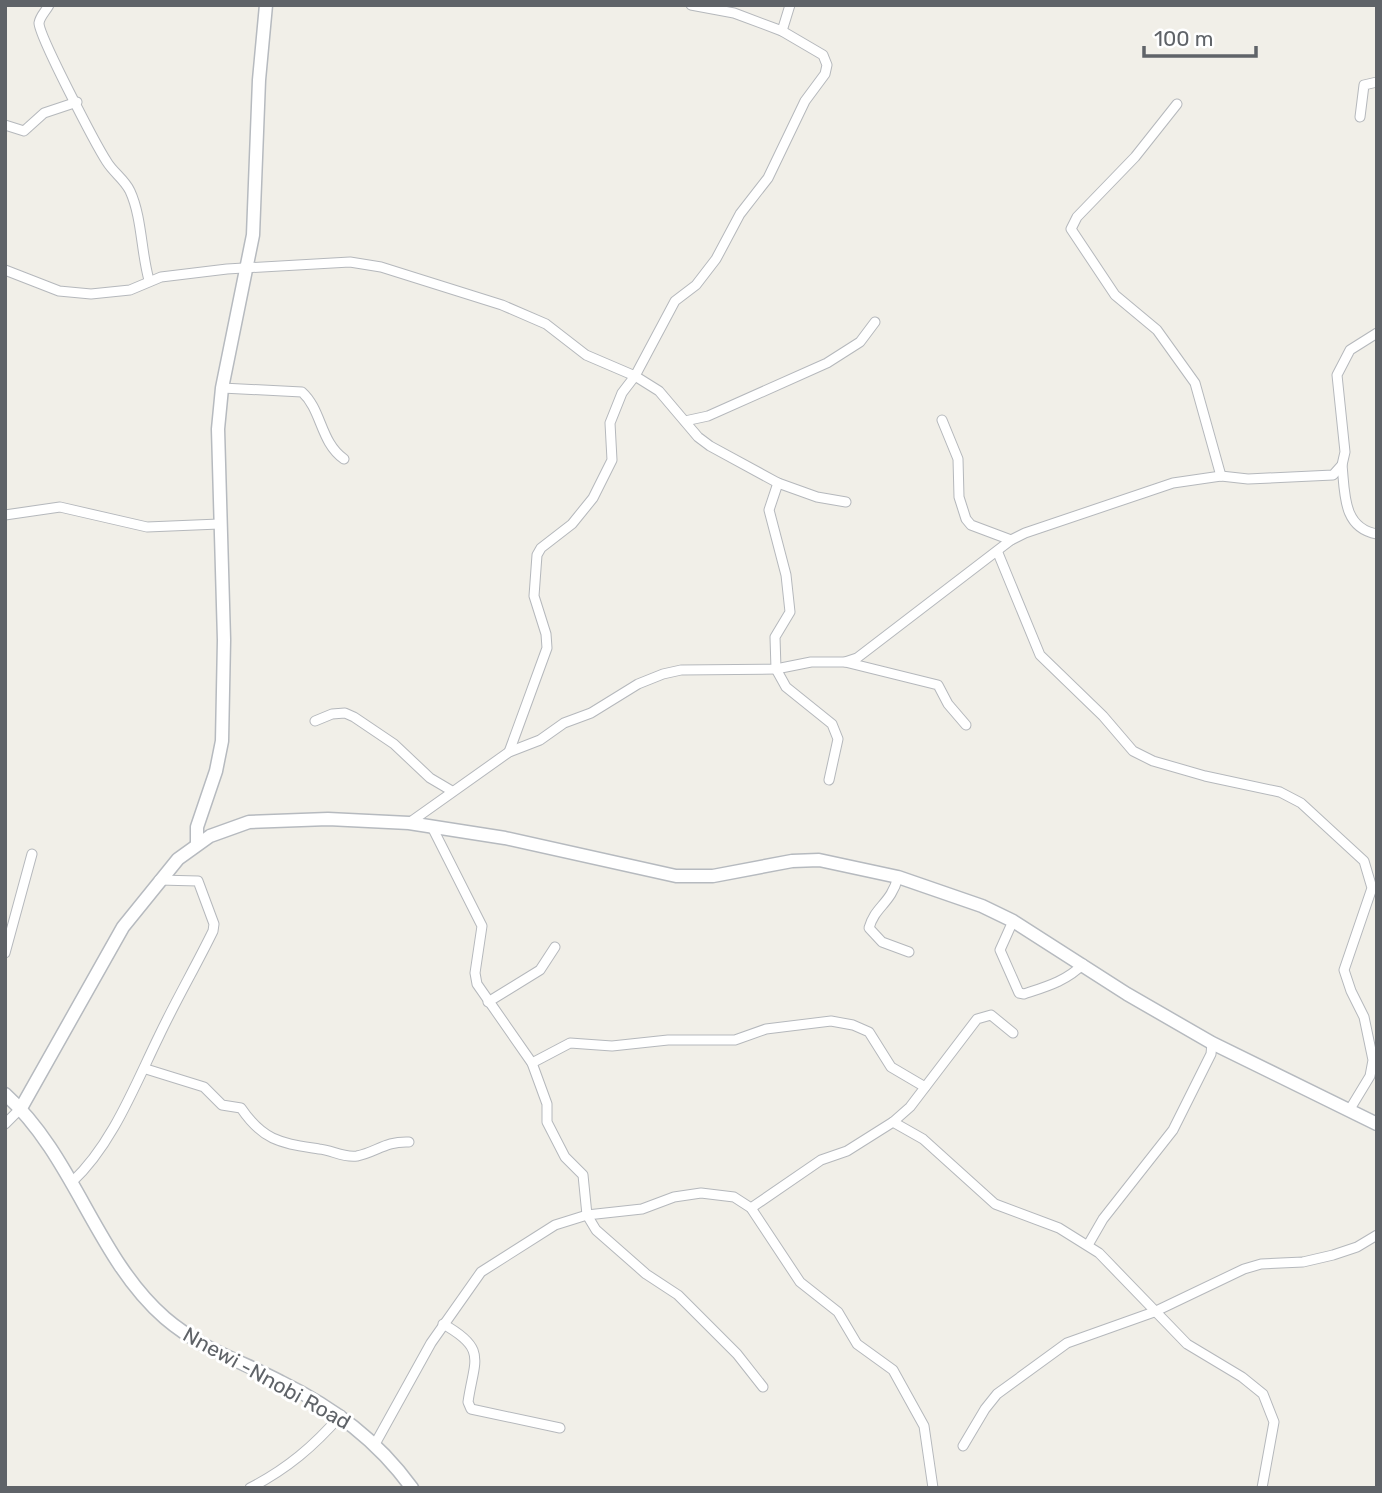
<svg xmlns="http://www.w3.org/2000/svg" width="1382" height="1493" font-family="Rubik,sans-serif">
  <rect width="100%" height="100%" fill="#f1efe8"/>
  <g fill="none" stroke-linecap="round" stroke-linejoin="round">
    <defs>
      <g id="street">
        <path d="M49 5C46 11 40 16 39 23 39 36 96 145 107 162 113 172 125 180 130 191 142 217 141 252 149 280"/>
        <path d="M782 31 790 5"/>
        <path d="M1177 104 1135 157 1077 217 1071 229 1115 295 1157 330 1195 383 1221 476"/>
        <path d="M1360 117 1364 85 1377 82"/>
        <path d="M5 125 24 131 44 113 77 102"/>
        <path d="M5 270 59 291 91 294 130 290 161 277 227 269 350 262 381 267 502 305 546 324 586 355 635 376 659 391 698 437 710 446 778 483 817 497 846 502"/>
        <path d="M222 388 302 392C322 410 320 442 344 459"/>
        <path d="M942 420 958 459 959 497 966 519 971 525 1011 540"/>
        <path d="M685 421 708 416 827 363 860 342 875 322"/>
        <path d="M1342 465C1345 492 1342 528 1377 534"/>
        <path d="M778 483 769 510 786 575 790 612 775 637 776 669 786 687 832 724 838 739 829 780"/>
        <path d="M5 515 60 507 147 527 219 524"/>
        <path d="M998 553 1040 655 1103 716 1133 751 1153 761 1205 776 1280 792 1301 803 1364 861 1372 888 1344 970 1351 991 1364 1017 1373 1060 1370 1076 1350 1109"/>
        <path d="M845 662 938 685 948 704 966 725"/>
        <path d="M315 721 332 714 345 713 354 717 394 744 430 778 452 791"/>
        <path d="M509 752 547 648 546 634 534 596 537 555 541 548 572 524 593 498 612 460 610 423 622 393 635 376 675 301 696 285 716 259 740 214 768 178 805 101 825 74 827 65 823 55 782 31 734 13 691 5"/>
        <path d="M409 823 509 752 540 740 564 723 591 713 638 684 663 674 681 670 776 669 811 662H845L857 658 1011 540 1025 533 1173 483 1221 476 1248 479 1333 475 1342 465 1345 452 1337 375 1350 350 1377 333"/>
        <path d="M432 827 482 926 475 973 477 984 532 1063 547 1104V1122L565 1157 583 1175 587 1215 596 1230 646 1274 678 1295 737 1354 763 1387"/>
        <path d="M898 877C891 904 875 906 869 928L882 942 909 952"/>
        <path d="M1013 921 1000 950 1019 993 1024 994C1045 987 1067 981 1083 964"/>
        <path d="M5 953 32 854"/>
        <path d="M488 1002 540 970 555 947"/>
        <path d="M532 1063 570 1043 612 1046 668 1040H735L766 1029 831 1021 853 1025 869 1032 891 1067 925 1087"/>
        <path d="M146 1069 204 1087 222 1105 241 1108C264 1142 282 1143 319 1149 332 1150 343 1158 357 1156 377 1152 385 1141 409 1142"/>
        <path d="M893 1122 923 1139 995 1204 1059 1228 1099 1253 1187 1344 1242 1377 1263 1394 1274 1422 1262 1488"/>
        <path d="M5 1124 21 1108"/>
        <path d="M72 1182C112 1145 135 1085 159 1036 176 1000 196 966 213 931L214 924 198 881 159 880"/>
        <path d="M751 1208 821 1160 847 1151 893 1122 910 1107 977 1019 991 1015 1013 1033"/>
        <path d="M1088 1245 1103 1219 1173 1130 1211 1054 1212 1043"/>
        <path d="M443 1324C488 1349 474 1360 468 1402L471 1409 560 1428"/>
        <path d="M375 1444 431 1343 481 1272 555 1225 587 1215 642 1209 674 1197 701 1193 734 1197 751 1208 800 1282 838 1312 857 1344 893 1370 924 1426 933 1488"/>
        <path d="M963 1446 985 1409 997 1394 1067 1343 1154 1312 1244 1269 1261 1264 1303 1262 1333 1255 1357 1247 1377 1235"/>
        <path d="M250 1488C287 1469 314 1446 341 1415"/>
      </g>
      <g id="secondary">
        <path d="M197 843V827L216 771 222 741 224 640 218 429 222 388 253 235 259 80 266 5"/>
        <path d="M5 1094C75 1157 96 1258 165 1318 201 1349 241 1361 281 1382 334 1408 377 1440 412 1488"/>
        <path d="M21 1108 123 927 178 859 210 836 249 822 328 819 409 823 505 838 676 876H713L792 861 819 860 898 877 982 906 1013 921 1127 994 1212 1043 1377 1124"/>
      </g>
    </defs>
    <!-- street casing -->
    <use href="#street" stroke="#b5b8bc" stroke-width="11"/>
    <!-- secondary casing -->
    <use href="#secondary" stroke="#b6babf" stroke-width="15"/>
    <!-- street -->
    <use href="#street" stroke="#fff" stroke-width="9"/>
    <!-- secondary -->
    <use href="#secondary" stroke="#fff" stroke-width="12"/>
  </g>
  <g text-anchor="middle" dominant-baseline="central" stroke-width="6" stroke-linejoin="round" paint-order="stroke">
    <!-- street labels -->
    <g font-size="21" fill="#5f6368" stroke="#fff">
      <text transform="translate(267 1378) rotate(29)">Nnewi -Nnobi Road</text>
    </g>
  </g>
  <!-- border -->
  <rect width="1382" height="1493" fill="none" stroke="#5f6368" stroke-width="14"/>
  <!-- scale -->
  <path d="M1144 46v10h112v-10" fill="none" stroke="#5f6368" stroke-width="3.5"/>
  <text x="1154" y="46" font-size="21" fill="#5f6368" stroke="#ffffff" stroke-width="5" paint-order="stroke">100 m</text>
</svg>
